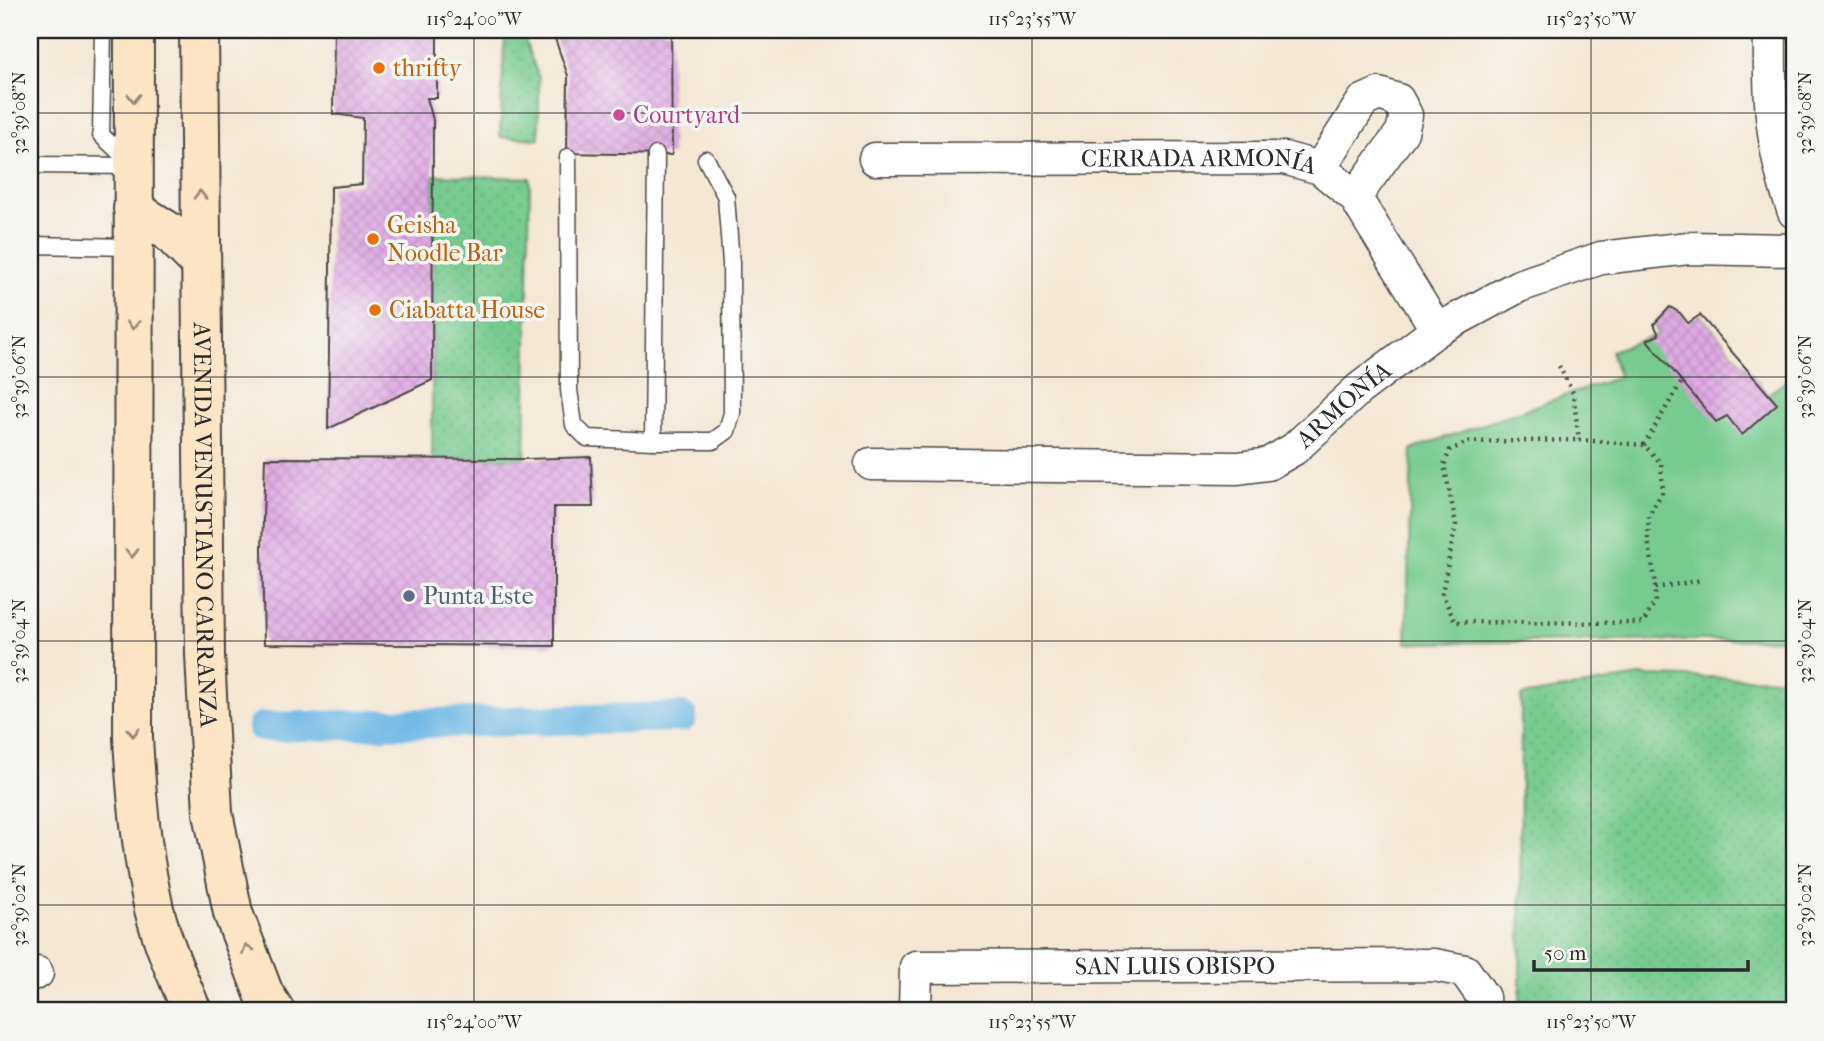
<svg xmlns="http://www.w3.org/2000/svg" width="1824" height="1041" font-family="'IM FELL French Canon',serif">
  <defs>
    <pattern id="green-dots" width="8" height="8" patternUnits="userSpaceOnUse" patternTransform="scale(1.75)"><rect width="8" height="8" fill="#77cb8f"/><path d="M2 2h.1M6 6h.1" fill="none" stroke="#67ae7c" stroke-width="1.8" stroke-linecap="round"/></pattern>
    <pattern id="building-cross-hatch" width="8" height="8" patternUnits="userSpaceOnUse" patternTransform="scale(1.75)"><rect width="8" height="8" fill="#dfaae3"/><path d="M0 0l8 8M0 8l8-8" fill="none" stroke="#c092c3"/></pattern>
  </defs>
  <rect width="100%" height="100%" fill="#f6f6f2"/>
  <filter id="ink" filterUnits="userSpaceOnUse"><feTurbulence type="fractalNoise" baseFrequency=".0143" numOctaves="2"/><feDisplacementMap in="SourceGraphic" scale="14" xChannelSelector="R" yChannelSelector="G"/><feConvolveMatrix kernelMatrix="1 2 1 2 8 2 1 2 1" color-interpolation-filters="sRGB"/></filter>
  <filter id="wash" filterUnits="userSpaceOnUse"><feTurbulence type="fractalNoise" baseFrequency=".00686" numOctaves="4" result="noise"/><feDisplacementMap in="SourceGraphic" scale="28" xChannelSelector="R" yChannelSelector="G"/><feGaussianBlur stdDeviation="1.57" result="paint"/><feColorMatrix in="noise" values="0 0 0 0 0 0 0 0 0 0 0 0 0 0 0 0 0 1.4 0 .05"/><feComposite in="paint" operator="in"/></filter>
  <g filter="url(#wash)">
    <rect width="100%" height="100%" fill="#f4e7d4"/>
    <!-- green -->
    <g fill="url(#green-dots)" stroke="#517b5d" stroke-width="2">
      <path d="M507 30H521L539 78V139L500 137 504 46Z"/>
      <path d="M433 175 530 178 525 459H432Z"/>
      <path d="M1639 676 1794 679V1011H1520L1521 696Z"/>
    </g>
    <!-- pitch -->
    <path fill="#77cb8f" stroke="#517b5d" stroke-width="2" d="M1670 307 1680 313 1688 323 1700 315 1768 394 1789 379 1794 387V414L1786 422 1787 439 1794 494V639L1406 643 1412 449 1619 377 1611 351 1658 335 1654 324Z"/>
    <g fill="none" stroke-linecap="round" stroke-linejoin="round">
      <!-- canal -->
      <path stroke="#6cb7e5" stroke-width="30" d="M262 727 682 717"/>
    </g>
    <g id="blocks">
      <!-- building -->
      <g fill="url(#building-cross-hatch)">
        <path d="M334 30H437V98H427L433 120V130L432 380 328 429 331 187 362 184 363 118 333 114Z"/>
        <path d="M552 30H671L672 155 567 153 568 76Z"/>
        <path d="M1670 307 1680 313 1688 323 1700 315 1777 404 1742 435 1727 416 1716 422 1647 340 1659 335 1654 324Z"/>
        <path d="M591 457 593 507H554V646L264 644 262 549 265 458 525 459Z"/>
      </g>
    </g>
  </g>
  <g filter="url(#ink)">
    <use href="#blocks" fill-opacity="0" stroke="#494744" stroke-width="2"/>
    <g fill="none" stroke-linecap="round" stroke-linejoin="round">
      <defs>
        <g id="lane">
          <path d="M103 30 101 135 130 162"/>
          <path d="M568 157 569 390 574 425 587 438 653 441 656 155"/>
          <path d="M30 165 134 166"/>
          <path d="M30 245 133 247"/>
          <path d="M653 441H713L727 431 732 413 731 263 726 197 706 159"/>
        </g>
        <g id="street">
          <path d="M1770 30C1769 96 1770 149 1794 212"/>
          <path id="s1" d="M875 159 1284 158 1320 168 1355 197 1437 330"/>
          <path d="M1320 168 1363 101 1379 94 1398 100 1406 115 1402 132 1355 197"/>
          <path id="s2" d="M871 464 1238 468 1268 464 1294 449 1359 389 1437 330 1519 286 1601 258 1689 248 1794 250"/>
          <path d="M30 972 37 973"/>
          <path id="s3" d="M915 1011 916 967 1434 965 1465 971 1483 997 1484 1011"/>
        </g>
        <g id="secondary">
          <path d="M134 30 133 737C136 795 141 852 154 909 163 944 178 978 192 1011"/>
          <path id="s4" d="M199 30 205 655 213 813 233 913 264 994 275 1011"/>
          <path d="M133 209 168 231 201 264"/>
        </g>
      </defs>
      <!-- lane casing -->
      <use href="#lane" stroke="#494744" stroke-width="19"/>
      <!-- street casing -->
      <use href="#street" stroke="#494744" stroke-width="35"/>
      <!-- secondary casing -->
      <use href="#secondary" stroke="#494744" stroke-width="42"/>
      <!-- path -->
      <g stroke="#494744" stroke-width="4.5" stroke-dasharray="2 5" stroke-linecap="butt">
        <path d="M1559 366 1573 393 1579 440"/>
        <path d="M1579 440 1644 445 1661 463 1663 491 1649 515 1648 540 1655 579V602L1643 623 1455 622 1442 593 1456 524 1444 465 1450 450 1468 442Z"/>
        <path d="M1644 445 1682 381"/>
        <path d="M1655 588 1702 580"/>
      </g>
      <!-- lane -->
      <use href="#lane" stroke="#fff" stroke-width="16"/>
      <!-- street -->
      <use href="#street" stroke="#fff" stroke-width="32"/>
      <!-- secondary -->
      <use href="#secondary" stroke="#fce5c4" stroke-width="38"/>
    </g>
    <!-- one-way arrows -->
    <defs><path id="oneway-chevron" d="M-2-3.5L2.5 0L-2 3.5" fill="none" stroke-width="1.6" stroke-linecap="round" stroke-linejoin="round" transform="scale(1.75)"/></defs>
    <g stroke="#948878">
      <use href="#oneway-chevron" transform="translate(134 98) rotate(90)"/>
      <use href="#oneway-chevron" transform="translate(200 195) rotate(-90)"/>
      <use href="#oneway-chevron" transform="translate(133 325) rotate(90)"/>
      <use href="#oneway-chevron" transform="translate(132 553) rotate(90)"/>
      <use href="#oneway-chevron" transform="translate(133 732) rotate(89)"/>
      <use href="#oneway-chevron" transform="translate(247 949) rotate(-111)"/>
    </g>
  </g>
  <!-- ticks -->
  <path fill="none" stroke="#2b2b2b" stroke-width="2" stroke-opacity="0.45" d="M474 30V1011M1032 30V1011M1591 30V1011M30 113H1794M30 377H1794M30 641H1794M30 905H1794"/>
  <!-- markers -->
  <g fill="#e8710a" stroke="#f6f6f2" stroke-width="2.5">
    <circle cx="379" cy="68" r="7"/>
    <circle cx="373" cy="239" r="7"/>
    <circle cx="375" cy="310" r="7"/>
  </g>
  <circle fill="#d1479c" stroke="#f6f6f2" stroke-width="2.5" cx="619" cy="115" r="7"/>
  <circle fill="#5c6f8a" stroke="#f6f6f2" stroke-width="2.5" cx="409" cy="596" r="7"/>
  <g text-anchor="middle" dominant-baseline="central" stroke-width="7" stroke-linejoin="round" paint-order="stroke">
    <!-- food labels -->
    <g font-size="24" fill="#c56008" stroke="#f6f6f2" text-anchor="start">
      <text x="393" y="68">thrifty</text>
      <text x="387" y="225">Geisha<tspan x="387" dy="28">Noodle Bar</tspan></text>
      <text x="389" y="310">Ciabatta House</text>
    </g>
    <!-- hotel labels -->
    <g font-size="24" fill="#b23c85" stroke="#f6f6f2" text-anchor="start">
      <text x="633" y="115">Courtyard</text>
    </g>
    <!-- street labels -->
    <g font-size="24" fill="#2b2b2b" stroke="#f6f6f2">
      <text stroke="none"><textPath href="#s1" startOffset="324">CERRADA ARMONÍA</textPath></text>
      <text stroke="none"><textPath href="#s2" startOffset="494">ARMONÍA</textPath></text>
      <text stroke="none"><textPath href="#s4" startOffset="495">AVENIDA VENUSTIANO CARRANZA</textPath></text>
      <text stroke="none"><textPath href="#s3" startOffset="303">SAN LUIS OBISPO</textPath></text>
    </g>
    <!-- service labels -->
    <g font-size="24" fill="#4e5e75" stroke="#f6f6f2" text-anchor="start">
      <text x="423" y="596">Punta Este</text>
    </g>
  </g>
  <!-- margin -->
  <rect width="1824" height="1041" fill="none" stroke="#f6f6f2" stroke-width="77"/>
  <!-- scale -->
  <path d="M1534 960v10h214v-10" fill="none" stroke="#2b2b2b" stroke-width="3.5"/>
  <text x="1544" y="960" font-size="21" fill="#2b2b2b" stroke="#f6f6f2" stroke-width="5" paint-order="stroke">50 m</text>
  <rect x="38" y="38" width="1748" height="964" fill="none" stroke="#2b2b2b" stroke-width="2.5"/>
  <g font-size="18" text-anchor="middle" fill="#2b2b2b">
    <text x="474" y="25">115°24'00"W</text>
    <text x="1032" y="25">115°23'55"W</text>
    <text x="1591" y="25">115°23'50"W</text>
    <text transform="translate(19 113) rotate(-90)" y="6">32°39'08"N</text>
    <text transform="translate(1805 113) rotate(-90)" y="6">32°39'08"N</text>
    <text transform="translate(19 377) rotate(-90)" y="6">32°39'06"N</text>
    <text transform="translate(1805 377) rotate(-90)" y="6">32°39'06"N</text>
    <text transform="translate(19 641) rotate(-90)" y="6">32°39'04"N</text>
    <text transform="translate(1805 641) rotate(-90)" y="6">32°39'04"N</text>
    <text transform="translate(19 905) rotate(-90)" y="6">32°39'02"N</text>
    <text transform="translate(1805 905) rotate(-90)" y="6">32°39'02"N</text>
    <text x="474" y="1028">115°24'00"W</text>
    <text x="1032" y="1028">115°23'55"W</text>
    <text x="1591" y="1028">115°23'50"W</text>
  </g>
</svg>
